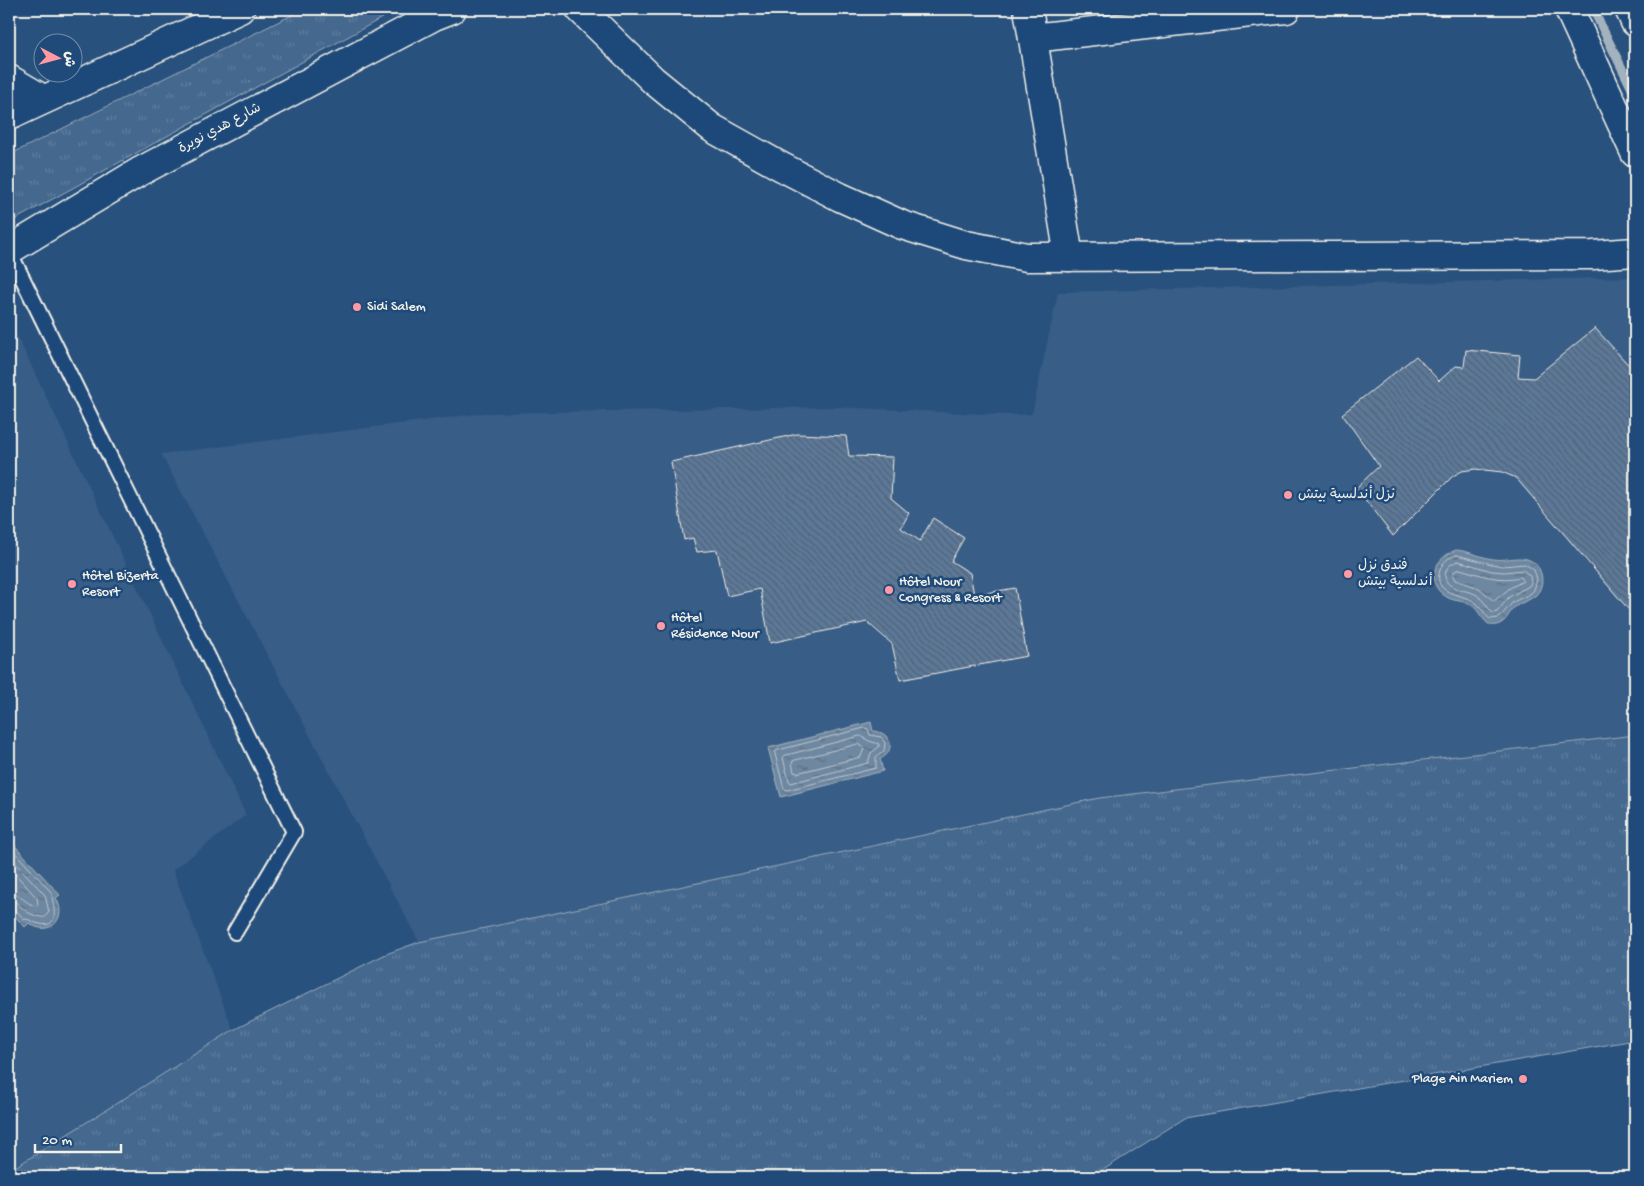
<svg xmlns="http://www.w3.org/2000/svg" width="1644" height="1186" font-family="'Gochi Hand','Playpen Sans Arabic',sans-serif">
  <defs>
    <pattern id="grass-tufts" width="24" height="20" patternUnits="userSpaceOnUse" patternTransform="scale(1.25)"><rect width="24" height="20" fill="#45688e"/><path d="M3 7l-1-3M5 7V3M7 7l1-3M15 17l-1-3M17 17v-4M19 17l1-3" fill="none" stroke="#607e9e"/></pattern>
    <pattern id="water-ripples" width="26" height="14" patternUnits="userSpaceOnUse" patternTransform="scale(1.25)"><rect width="26" height="14" fill="#6e88a2"/><path d="M2 4q2-2 4 0t4 0M15 11q2-2 4 0t4 0" fill="none" stroke="#5f6e7d"/></pattern>
    <pattern id="building-back-hatch" width="6" height="6" patternUnits="userSpaceOnUse" patternTransform="scale(1.25)"><rect width="6" height="6" fill="#5b7899"/><path d="M-1 5l2 2M0 0l6 6M5-1l2 2" fill="none" stroke="#536274"/></pattern>
  </defs>
  <rect width="100%" height="100%" fill="#28517e"/>
  <filter id="ink" filterUnits="userSpaceOnUse"><feTurbulence type="fractalNoise" baseFrequency=".02" numOctaves="2"/><feDisplacementMap in="SourceGraphic" scale="10" xChannelSelector="R" yChannelSelector="G"/><feConvolveMatrix kernelMatrix="1 2 1 2 8 2 1 2 1" color-interpolation-filters="sRGB"/></filter>
  <g filter="url(#ink)">
    <!-- built -->
    <g fill="#375d86">
      <path d="M1635 277V735L1099 798 419 942 161 454 484 413 836 407 1008 415 1032 414 1058 292Z"/>
      <path d="M10 321 246 815 173 870 233 1030 9 1171Z"/>
    </g>
    <!-- grass -->
    <g fill="url(#grass-tufts)" stroke="#9cacbb">
      <path d="M304 9H346L391 13 9 223V155Z"/>
      <path d="M1635 735V1040L1185 1118 1092 1177H9V1171L233 1030 386 954 419 942 1099 798Z"/>
    </g>
    <!-- water -->
    <g fill="url(#water-ripples)" stroke="#a4b2be">
      <path d="M1456 550C1469 551 1480 557 1493 559 1504 561 1517 556 1527 559 1543 564 1547 585 1535 596 1529 601 1521 602 1515 607 1510 611 1508 618 1503 622 1485 634 1482 611 1471 605 1463 600 1453 602 1445 596 1424 582 1435 557 1456 550Z"/>
      <path d="M871 722 873 731C891 731 897 752 880 759L883 771 781 797 768 748Z"/>
      <path d="M9 839 60 895 56 898C69 919 48 938 29 923L25 927 9 910Z"/>
    </g>
    <g fill="none" stroke-linecap="round" stroke-linejoin="round">
      <!-- shore -->
      <g stroke="#bec7cc" stroke-width="1">
        <path d="M1457 555 1492 564 1503 566 1525 564 1534 570 1537 579 1534 590 1530 594 1513 602 1499 618 1490 619C1484 615 1482 607 1475 602 1462 593 1432 596 1440 570 1443 561 1449 557 1457 555Z"/>
        <path d="M1458 561 1492 571 1504 572 1523 570 1530 576 1531 583 1529 586 1509 597 1497 612 1493 613C1487 608 1484 600 1477 595 1467 589 1440 590 1446 571 1448 565 1453 563 1458 561Z"/>
        <path d="M1460 569C1481 575 1498 582 1521 577L1523 581 1510 588 1494 601 1479 588 1455 580 1453 576 1454 572Z"/>
        <path d="M865 728 868 729 870 735 881 737 885 743 884 751 876 757V768L787 790 784 789 775 754 776 751Z"/>
        <path d="M861 736 869 741 879 744V747L871 753 868 763 791 783 789 781 783 758 784 756Z"/>
        <path d="M859 744 864 748 861 757 797 773 794 772 792 763 793 761Z"/>
        <path d="M9 846 52 893C51 901 63 929 40 924 33 923 31 919 24 919L14 908 9 907"/>
        <path d="M9 856 45 895 49 912 45 917C41 918 29 914 26 911 19 907 18 901 9 900"/>
        <path d="M9 867 37 898 38 905 36 906C25 904 21 893 9 893"/>
      </g>
      <!-- stream -->
      <path stroke="#a4b2be" stroke-width="9" d="M1593 9 1635 95"/>
    </g>
    <!-- building -->
    <g fill="url(#building-back-hatch)" stroke="#f4f1e8">
      <path d="M1595 328 1635 372V617L1516 478 1502 472 1475 469 1462 471 1453 476 1393 536 1356 488 1379 466 1342 414 1416 356 1439 381 1456 366 1464 367 1466 350 1520 355 1518 377 1534 378Z"/>
      <path d="M797 434 846 436 849 456 893 457 891 498 909 513 901 528 920 541 933 518 964 538 951 561 970 573 974 595 1015 588 1027 656 900 680 892 644 867 622 770 643 760 589 727 596 717 550 697 552 693 538 684 540 671 462Z"/>
    </g>
    <g fill="none" stroke-linecap="round" stroke-linejoin="round">
      <defs>
        <path id="lane" d="M9 251 294 832 235 932"/>
        <g id="street">
          <path d="M580 9 653 80 712 128 780 166 840 197 902 225 966 245 1027 257 1593 255 1635 252"/>
          <path d="M1028 9 1069 257"/>
          <path d="M1569 9 1635 153"/>
          <path d="M1629 9 1635 22"/>
          <path d="M1033 38 1286 9"/>
          <path d="M9 79 43 99"/>
          <path d="M9 116 240 9"/>
        </g>
        <path id="secondary" d="M9 250 139 172 434 16 452 9"/>
      </defs>
      <!-- lane casing -->
      <use href="#lane" stroke="#f4f1e8" stroke-width="18"/>
      <!-- street casing -->
      <use href="#street" stroke="#f4f1e8" stroke-width="31"/>
      <!-- secondary casing -->
      <use href="#secondary" stroke="#f4f1e8" stroke-width="31"/>
      <!-- lane -->
      <use href="#lane" stroke="#1f4a7a" stroke-width="14"/>
      <!-- street -->
      <use href="#street" stroke="#1f4a7a" stroke-width="28"/>
      <!-- secondary -->
      <use href="#secondary" stroke="#1f4a7a" stroke-width="28"/>
    </g>
  </g>
  <!-- markers -->
  <g fill="#ff9aa2" stroke="#1f4a7a" stroke-width="2">
    <circle cx="357" cy="307" r="5"/>
    <circle cx="1288" cy="495" r="5"/>
    <circle cx="1348" cy="574" r="5"/>
    <circle cx="72" cy="584" r="5"/>
    <circle cx="889" cy="590" r="5"/>
    <circle cx="661" cy="626" r="5"/>
    <circle cx="1523" cy="1079" r="5"/>
  </g>
  <g text-anchor="middle" dominant-baseline="central" stroke-width="5" stroke-linejoin="round" paint-order="stroke">
    <!-- street labels -->
    <g font-size="14" fill="#f4f1e8" stroke="#1f4a7a">
      <text transform="translate(220 129) rotate(-28)">شارع هدي نويرة</text>
    </g>
    <!-- poi labels -->
    <g font-size="14" fill="#f4f1e8" stroke="#1f4a7a" text-anchor="start">
      <text x="367" y="307">Sidi Salem</text>
      <text x="1298" y="495">نزل أندلسية بيتش</text>
      <text x="1358" y="566">فندق نزل<tspan x="1358" dy="16">أندلسية بيتش</tspan></text>
      <text x="82" y="576">Hôtel Bizerta<tspan x="82" dy="16">Resort</tspan></text>
      <text x="899" y="582">Hôtel Nour<tspan x="899" dy="16">Congress &amp; Resort</tspan></text>
      <text x="671" y="618">Hôtel<tspan x="671" dy="16">Résidence Nour</tspan></text>
      <text x="1513" y="1079" text-anchor="end">Plage Ain Mariem</text>
    </g>
  </g>
  <!-- margin -->
  <rect width="1644" height="1186" fill="none" stroke="#1f4a7a" stroke-width="30"/>
  <rect x="15" y="15" width="1614" height="1156" fill="none" stroke="#f4f1e8" stroke-width="2" filter="url(#ink)"/>
  <!-- north arrow -->
  <g transform="translate(58 58) rotate(96)"><circle r="24" fill="#1f4a7a" stroke="#748da6"/>
  <path d="M0-4L9 19L0 12L-9 19Z" fill="#ff9aa2"/>
  <text y="-8" font-size="14" font-weight="bold" text-anchor="middle" fill="#f4f1e8">ش</text>
  </g>
  <!-- scale -->
  <path d="M35 1144v8h86v-8" fill="none" stroke="#f4f1e8" stroke-width="2.5"/>
  <text x="42" y="1144" font-size="15" fill="#f4f1e8" stroke="#1f4a7a" stroke-width="4" paint-order="stroke">20 m</text>
</svg>
